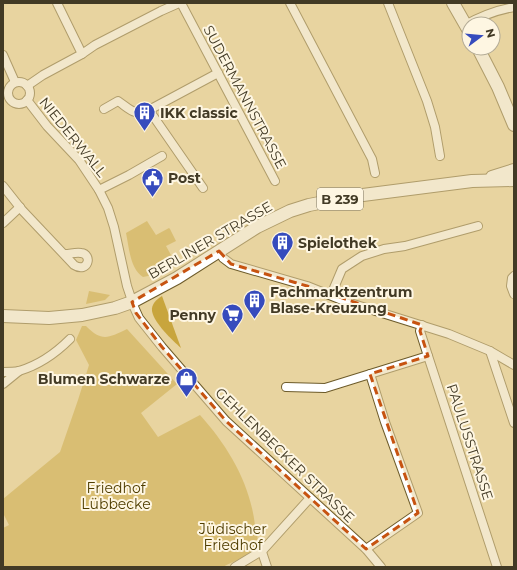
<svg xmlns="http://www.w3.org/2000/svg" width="517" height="570" font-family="Montserrat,sans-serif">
  <rect width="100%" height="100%" fill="#e8d4a0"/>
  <!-- green -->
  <g fill="#c8a53d">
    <path d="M147 221 156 235 169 228 170 229 176 241 166 246 176 264 153 275 143 277C130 269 129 247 126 233Z"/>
    <path d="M89 291 110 295 105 300 86 304Z"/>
    <path d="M162 296 181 348C172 340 154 323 152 311 151 304 157 299 162 296Z"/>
    <path d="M82 326H86C102 342 108 338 127 329L177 384 141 413 158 437 200 415C228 446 250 483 255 525 257 533 260 542 254 549 250 555 230 563 223 567H3V528L9 525 3 513V499L60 452 78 400 89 365 76 340Z"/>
  </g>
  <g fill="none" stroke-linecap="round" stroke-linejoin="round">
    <defs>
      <g id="minor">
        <path d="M57 3 82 54"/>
        <path d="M181 3 275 181"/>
        <path d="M290 3 372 159 375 173"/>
        <path d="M388 3 427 101 435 127 440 156"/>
        <path d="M465 25C481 16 497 10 514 7"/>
        <path d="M3 55 15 82"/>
        <circle cx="19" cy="93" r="11"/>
        <path d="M27 86 43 75 82 54 95 45 161 11 179 3"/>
        <path d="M27 100 47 126 79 160 99 190 108 208 114 227 127 286 134 307 139 318 162 347 226 421 366 549 381 567"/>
        <path d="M104 109 118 101C131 110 134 116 149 110L218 73"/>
        <path d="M149 110 203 188"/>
        <path d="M3 186 22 210 74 265C88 274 93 254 81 253 76 252 70 254 65 254"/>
        <path d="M99 190 129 175 162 156"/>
        <path d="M3 223 20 207"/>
        <path d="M219 251 223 258 231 264 307 286 347 302 449 334 490 351 514 365"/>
        <path d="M514 276 512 278 511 286 514 294"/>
        <path d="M331 295 342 269 362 256 384 249 405 246 478 226"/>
        <path d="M422 325 420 331 428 356 497 567"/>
        <path d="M490 351 514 423"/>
        <path d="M3 372C8 372 14 372 19 371 39 365 56 353 70 339"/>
        <path d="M3 384 19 371"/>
        <path d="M286 387 325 388 428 356"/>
        <path d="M366 549 418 513 385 422 370 374"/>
        <path d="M262 552 267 567"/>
        <path d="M235 567 263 550 310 498"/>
      </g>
      <g id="primary">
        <path d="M453 3 469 31"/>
        <path d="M478 48 498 87 514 125"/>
        <path d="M492 177 514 170"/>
        <path d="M3 316 49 318 82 315 115 308 132 302 177 278 257 227 290 211 309 205 355 196 472 181 514 180"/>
      </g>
    </defs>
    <!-- minor casing -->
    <use href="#minor" stroke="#6d5b2a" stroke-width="10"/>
    <!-- primary casing -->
    <use href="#primary" stroke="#6d5b2a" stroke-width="14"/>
    <!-- minor -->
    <use href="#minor" stroke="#fff" stroke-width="8"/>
    <!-- primary -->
    <use href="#primary" stroke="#fff" stroke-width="12"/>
  </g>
  <!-- marked area -->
  <path d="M0 0H517V570H0ZM219 251 231 264 307 286 422 325 420 331 428 356 370 374 418 513 366 549 226 421 162 347 136 313 132 302Z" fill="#e8d4a0" fill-opacity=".55" fill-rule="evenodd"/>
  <path fill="none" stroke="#c75311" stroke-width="3" stroke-dasharray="8 5" stroke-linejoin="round" d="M219 251 231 264 307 286 422 325 420 331 428 356 370 374 418 513 366 549 226 421 162 347 136 313 132 302Z"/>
  <!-- icons -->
  <defs>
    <symbol id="building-pin" viewBox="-11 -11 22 30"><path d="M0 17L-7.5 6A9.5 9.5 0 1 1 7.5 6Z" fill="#364bbd" stroke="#fef6e2"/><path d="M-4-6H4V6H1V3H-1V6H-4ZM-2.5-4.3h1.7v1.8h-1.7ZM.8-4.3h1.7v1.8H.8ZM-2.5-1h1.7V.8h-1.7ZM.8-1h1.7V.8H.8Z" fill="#fff"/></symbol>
    <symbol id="civic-pin" viewBox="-11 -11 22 30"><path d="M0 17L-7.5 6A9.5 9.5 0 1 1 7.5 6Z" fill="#364bbd" stroke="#fef6e2"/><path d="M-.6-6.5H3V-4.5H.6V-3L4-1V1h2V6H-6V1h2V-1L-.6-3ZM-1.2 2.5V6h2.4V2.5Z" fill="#fff"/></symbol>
    <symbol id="supermarket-pin" viewBox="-11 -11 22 30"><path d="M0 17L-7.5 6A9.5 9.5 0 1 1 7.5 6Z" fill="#364bbd" stroke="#fef6e2"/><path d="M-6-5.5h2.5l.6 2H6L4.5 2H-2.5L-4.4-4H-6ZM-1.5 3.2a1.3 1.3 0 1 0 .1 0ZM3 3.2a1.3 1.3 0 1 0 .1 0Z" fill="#fff"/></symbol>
    <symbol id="shop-pin" viewBox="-11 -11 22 30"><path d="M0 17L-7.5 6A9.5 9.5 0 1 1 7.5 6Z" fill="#364bbd" stroke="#fef6e2"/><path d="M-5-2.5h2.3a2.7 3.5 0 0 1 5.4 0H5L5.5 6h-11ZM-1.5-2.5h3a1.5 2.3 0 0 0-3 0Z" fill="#fff"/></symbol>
  </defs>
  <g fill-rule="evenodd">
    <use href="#building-pin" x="132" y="100" width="25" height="34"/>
    <use href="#civic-pin" x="140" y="166" width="25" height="34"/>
    <use href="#building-pin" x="270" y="230" width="25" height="34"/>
    <use href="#building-pin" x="242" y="288" width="25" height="34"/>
    <use href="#supermarket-pin" x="220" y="302" width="25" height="34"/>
    <use href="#shop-pin" x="174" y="366" width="25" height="34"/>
  </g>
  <g text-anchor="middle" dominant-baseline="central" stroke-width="4" stroke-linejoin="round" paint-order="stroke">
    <!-- shield labels -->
    <rect fill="#fef6e2" stroke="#7a725e" stroke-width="1" x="317" y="188" width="46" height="22" rx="3"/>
    <g font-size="13" font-weight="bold" fill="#423a25">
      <text x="340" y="199">B 239</text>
    </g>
    <!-- street labels -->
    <g font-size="14" fill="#423a25" stroke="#fef6e2">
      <text transform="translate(245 97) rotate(62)">SUDERMANNSTRASSE</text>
      <text transform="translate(73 137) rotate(51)">NIEDERWALL</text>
      <text transform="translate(210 240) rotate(-30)">BERLINER STRASSE</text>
      <text transform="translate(470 442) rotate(72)">PAULUSSTRASSE</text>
      <text transform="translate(285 455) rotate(44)">GEHLENBECKER STRASSE</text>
    </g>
    <!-- poi labels -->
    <g font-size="14" font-weight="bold" fill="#423a25" stroke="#fef6e2" text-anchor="start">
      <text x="160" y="113">IKK classic</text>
      <text x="168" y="178">Post</text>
      <text x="298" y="243">Spielothek</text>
      <text x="270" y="292">Fachmarktzentrum<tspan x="270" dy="16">Blase-Kreuzung</tspan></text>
      <text x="216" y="315" text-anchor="end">Penny</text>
      <text x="170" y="379" text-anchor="end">Blumen Schwarze</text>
    </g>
    <!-- park labels -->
    <g font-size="14" fill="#4f3d00" stroke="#fef6e2">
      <text x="116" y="488">Friedhof<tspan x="116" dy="16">Lübbecke</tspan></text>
      <text x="233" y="529">Jüdischer<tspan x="233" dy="16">Friedhof</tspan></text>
    </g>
  </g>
  <!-- border -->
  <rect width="517" height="570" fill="none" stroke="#423a25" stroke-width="8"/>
  <!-- north arrow -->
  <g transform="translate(481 36) rotate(74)"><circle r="19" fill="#fef6e2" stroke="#b3ab96"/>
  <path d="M0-3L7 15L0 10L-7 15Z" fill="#364bbd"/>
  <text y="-6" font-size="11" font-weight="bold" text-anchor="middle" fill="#423a25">N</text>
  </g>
</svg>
